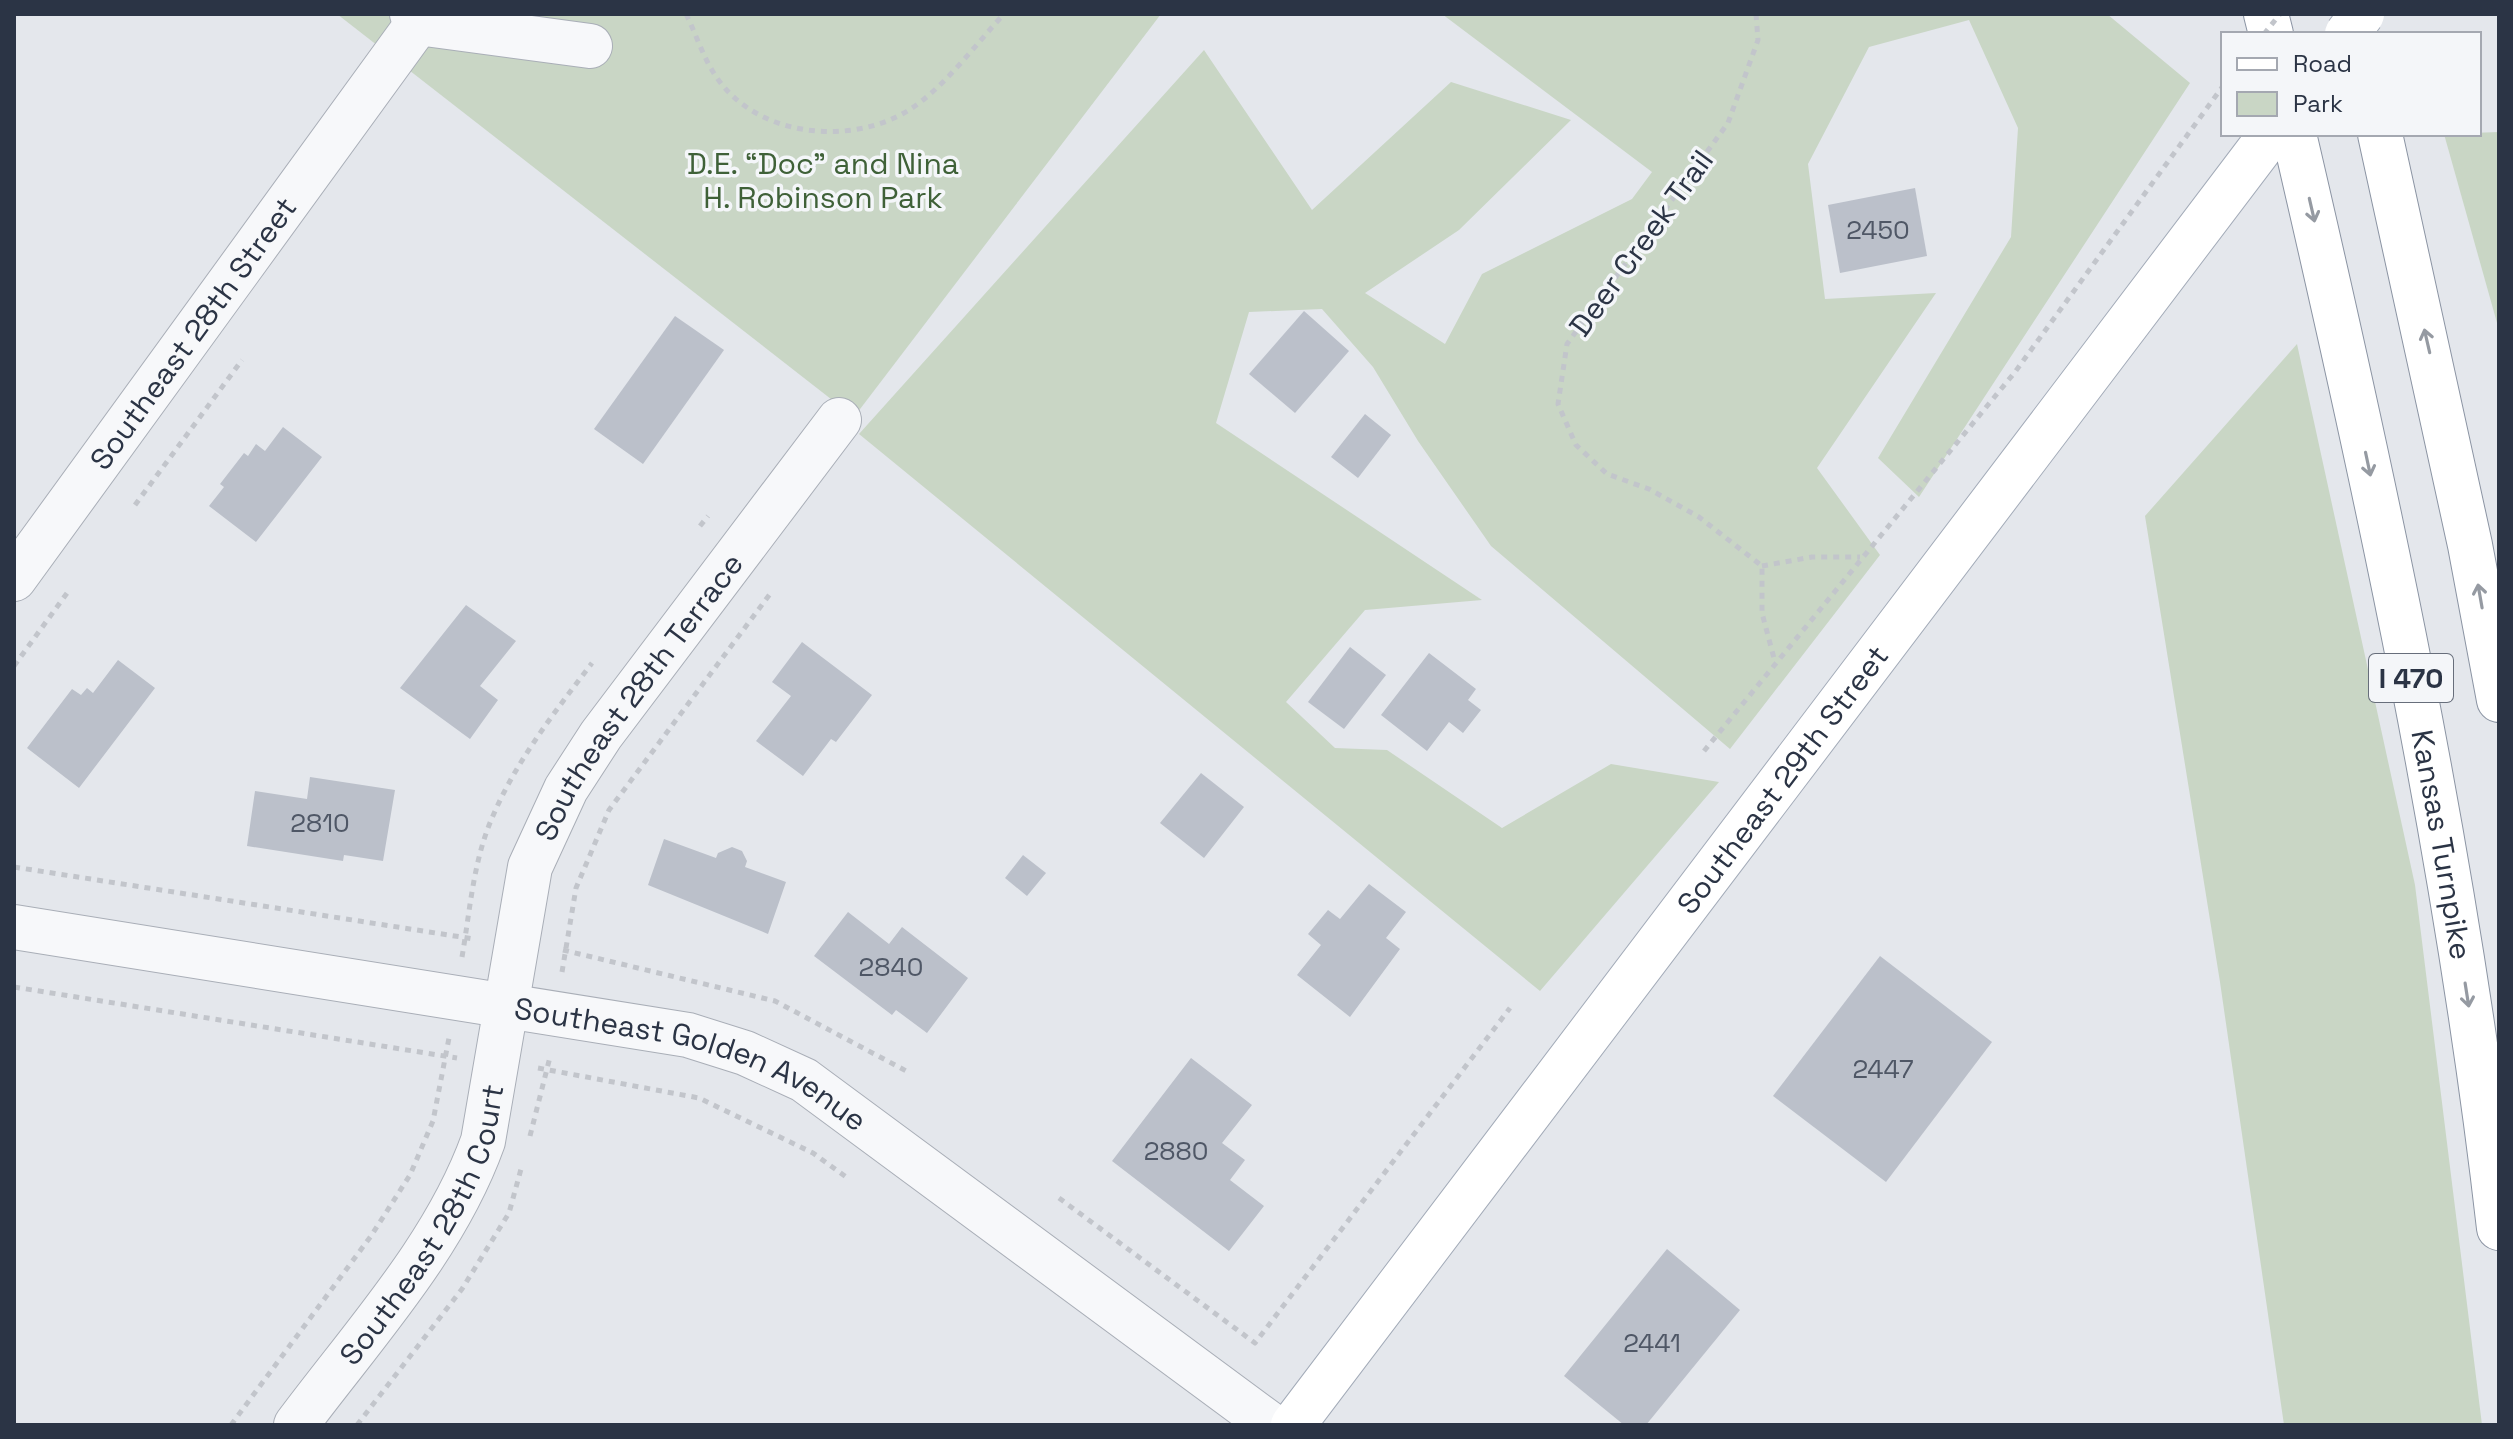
<svg xmlns="http://www.w3.org/2000/svg" width="2513" height="1439" font-family="'Space Grotesk',sans-serif">
  <rect width="100%" height="100%" fill="#e4e7ec"/>
  <!-- green -->
  <g fill="#c9d6c5">
    <path d="M337 14H1161L854 417Z"/>
    <path d="M1442 14H2107L2190 83 1919 497 1878 458 2011 237 2018 128 1969 20 1869 47 1808 164 1825 299 1936 293 1817 468 1880 555 1730 749 1491 546 1418 441 1373 367 1322 309 1249 312 1216 423 1482 600 1365 610 1286 702 1335 748 1387 750 1502 828 1611 764 1719 782 1540 991 859 434 1204 50 1312 210 1451 82 1571 120 1459 230 1365 293 1445 344 1482 274 1632 199 1652 172Z"/>
    <path d="M2499 132V330L2444 134Z"/>
    <path d="M2297 344 2415 885 2482 1425H2284L2220 982 2145 516Z"/>
  </g>
  <!-- building -->
  <g fill="#bbc0ca">
    <path d="M1915 188 1927 256 1840 273 1828 205Z"/>
    <path d="M1304 311 1349 351 1295 413 1249 374Z"/>
    <path d="M675 316 724 350 643 464 594 429Z"/>
    <path d="M1365 414 1391 435 1358 478 1331 457Z"/>
    <path d="M283 427 322 457 256 542 209 506 224 487 220 484 244 453 248 456 256 444 265 451Z"/>
    <path d="M466 605 516 641 480 686 498 700 470 739 400 688Z"/>
    <path d="M802 642 872 695 836 742 831 739 803 776 756 741 791 696 772 682Z"/>
    <path d="M1350 647 1386 675 1344 729 1308 702Z"/>
    <path d="M1429 653 1476 689 1468 700 1481 710 1463 733 1449 722 1427 751 1381 715Z"/>
    <path d="M118 660 155 688 79 788 27 748 72 689 81 695 87 688 93 693Z"/>
    <path d="M1201 773 1244 807 1204 858 1160 823Z"/>
    <path d="M310 777 395 790 383 861 344 855 343 861 247 846 255 791 307 799Z"/>
    <path d="M664 839 716 858 718 853 732 847 742 851 747 861 745 867 786 882 768 934 648 885Z"/>
    <path d="M1023 855 1046 873 1027 896 1005 878Z"/>
    <path d="M1369 884 1406 912 1386 938 1400 949 1350 1017 1297 975 1321 945 1308 934 1328 910 1340 919Z"/>
    <path d="M848 912 889 944 902 927 968 978 927 1033 896 1010 892 1015 814 956Z"/>
    <path d="M1880 956 1992 1042 1886 1182 1773 1096Z"/>
    <path d="M1191 1058 1252 1105 1222 1143 1245 1160 1230 1180 1264 1206 1229 1251 1112 1161Z"/>
    <path d="M1667 1249 1740 1310 1646 1425H1624L1564 1376Z"/>
  </g>
  <g fill="none" stroke-linecap="round" stroke-linejoin="round">
    <defs>
      <g id="minor">
        <path d="M412 14 418 23 590 46"/>
        <path id="s1" d="M14 579 418 23"/>
        <path id="s2" d="M14 927 688 1035 745 1053 804 1080 1271 1425"/>
        <path id="s3" d="M296 1425C363 1335 445 1247 483 1141L530 867 566 789 601 735 839 420"/>
      </g>
      <g id="major">
        <path id="s4" d="M1293 1425 2271 134"/>
      </g>
      <g id="highway">
        <path d="M2266 14 2271 34"/>
        <path id="s5" d="M2294 134C2378 495 2457 860 2499 1228"/>
        <path d="M2380 134 2470 545 2499 700"/>
      </g>
    </defs>
    <!-- minor casing -->
    <use href="#minor" stroke="#a9aeb7" stroke-width="46"/>
    <!-- major casing -->
    <use href="#major" stroke="#a3abb8" stroke-width="46"/>
    <!-- highway casing -->
    <use href="#highway" stroke="#8b94a3" stroke-width="46"/>
    <!-- path -->
    <g stroke="#c2c5cb" stroke-width="5" stroke-dasharray="6 6" stroke-linecap="butt">
      <path d="M686 14C696 34 703 57 715 75 755 137 850 147 909 110 945 87 975 45 1004 14"/>
      <path d="M1756 14 1758 40 1728 123 1567 344 1558 404 1576 445 1607 474 1649 489 1699 517 1762 566V613L1775 662"/>
      <path d="M135 505 242 360"/>
      <path d="M700 526 708 516"/>
      <path d="M1762 566 1812 557H1860"/>
      <path d="M14 666 70 589"/>
      <path d="M1704 751 2015 372 2223 86"/>
      <path d="M14 867 474 939"/>
      <path d="M563 950 775 1001 910 1073"/>
      <path d="M462 957C470 911 473 862 492 818 516 761 554 713 592 663"/>
      <path d="M562 972 576 888 609 810 770 594"/>
      <path d="M14 987 457 1058"/>
      <path d="M538 1068 699 1098 813 1153 849 1179"/>
      <path d="M530 1136 550 1057"/>
      <path d="M1059 1198 1255 1343 1510 1008"/>
      <path d="M231 1425 371 1236 410 1175 433 1121 449 1038"/>
      <path d="M357 1425 462 1289 509 1213 521 1169"/>
    </g>
    <!-- minor -->
    <use href="#minor" stroke="#f7f8fa" stroke-width="44"/>
    <!-- major -->
    <use href="#major" stroke="#fff" stroke-width="44"/>
    <!-- highway -->
    <use href="#highway" stroke="#fff" stroke-width="44"/>
    <defs>
      <path id="major-bridge" d="M2347 34 2362 14"/>
    </defs>
    <!-- major-bridge casing -->
    <use href="#major-bridge" stroke="#a3abb8" stroke-width="46" stroke-linecap="butt"/>
    <!-- path-bridge -->
    <path stroke="#c2c5cb" stroke-width="5" stroke-dasharray="6 6" stroke-linecap="butt" d="M2264 34 2280 14"/>
    <!-- major-bridge -->
    <use href="#major-bridge" stroke="#fff" stroke-width="44"/>
  </g>
  <!-- one-way arrows -->
  <defs><path id="oneway-shaft" d="M-6 0H5M1.5-3L5.5 0L1.5 3" fill="none" stroke-width="1.6" stroke-linecap="round" stroke-linejoin="round" transform="scale(2)"/></defs>
  <g stroke="#959aa2">
    <use href="#oneway-shaft" transform="translate(2312 210) rotate(77)"/>
    <use href="#oneway-shaft" transform="translate(2427 341) rotate(-103)"/>
    <use href="#oneway-shaft" transform="translate(2368 464) rotate(78)"/>
    <use href="#oneway-shaft" transform="translate(2480 596) rotate(-100)"/>
    <use href="#oneway-shaft" transform="translate(2467 995) rotate(81)"/>
  </g>
  <g text-anchor="middle" dominant-baseline="central" stroke-width="7" stroke-linejoin="round" paint-order="stroke">
    <!-- number labels -->
    <g font-size="26" fill="#4f5766">
      <text x="1878" y="230">2450</text>
      <text x="320" y="823">2810</text>
      <text x="891" y="967">2840</text>
      <text x="1883" y="1069">2447</text>
      <text x="1176" y="1151">2880</text>
      <text x="1652" y="1343">2441</text>
    </g>
    <!-- shield labels -->
    <rect fill="#f4f6f9" stroke="#676e7b" stroke-width="2" x="2369" y="654" width="84" height="48" rx="6"/>
    <g font-size="28" font-weight="bold" fill="#2b3445">
      <text x="2411" y="678">I 470</text>
    </g>
    <!-- park labels -->
    <g font-size="30" fill="#3f6138" stroke="#f4f6f9">
      <text x="823" y="163">D.E. “Doc” and Nina<tspan x="823" dy="34">H. Robinson Park</tspan></text>
    </g>
    <!-- street labels -->
    <g font-size="30" fill="#2b3445" stroke="#f4f6f9">
      <text transform="translate(1641 243) rotate(-54)">Deer Creek Trail</text>
      <text stroke="none"><textPath href="#s1" startOffset="304">Southeast 28th Street</textPath></text>
      <text stroke="none"><textPath href="#s3" startOffset="822">Southeast 28th Terrace</textPath></text>
      <text stroke="none"><textPath href="#s4" startOffset="810">Southeast 29th Street</textPath></text>
      <text stroke="none"><textPath href="#s5" startOffset="726">Kansas Turnpike</textPath></text>
      <text stroke="none"><textPath href="#s2" startOffset="694">Southeast Golden Avenue</textPath></text>
      <text stroke="none"><textPath href="#s3" startOffset="240">Southeast 28th Court</textPath></text>
    </g>
  </g>
  <!-- border -->
  <rect width="2513" height="1439" fill="none" stroke="#2b3445" stroke-width="32"/>
  <!-- legend -->
  <rect x="2221" y="32" width="260" height="104" fill="#f4f6f9" stroke="#a4a8b1" stroke-width="2"/>
  <rect x="2237" y="58" width="40" height="12" fill="#ffffff" stroke="#a4a8b1" stroke-width="2"/>
  <text x="2293" y="72" font-size="24" fill="#2b3445">Road</text>
  <rect x="2237" y="92" width="40" height="24" fill="#c9d6c5" stroke="#a4a8b1" stroke-width="2"/>
  <text x="2293" y="112" font-size="24" fill="#2b3445">Park</text>
</svg>
